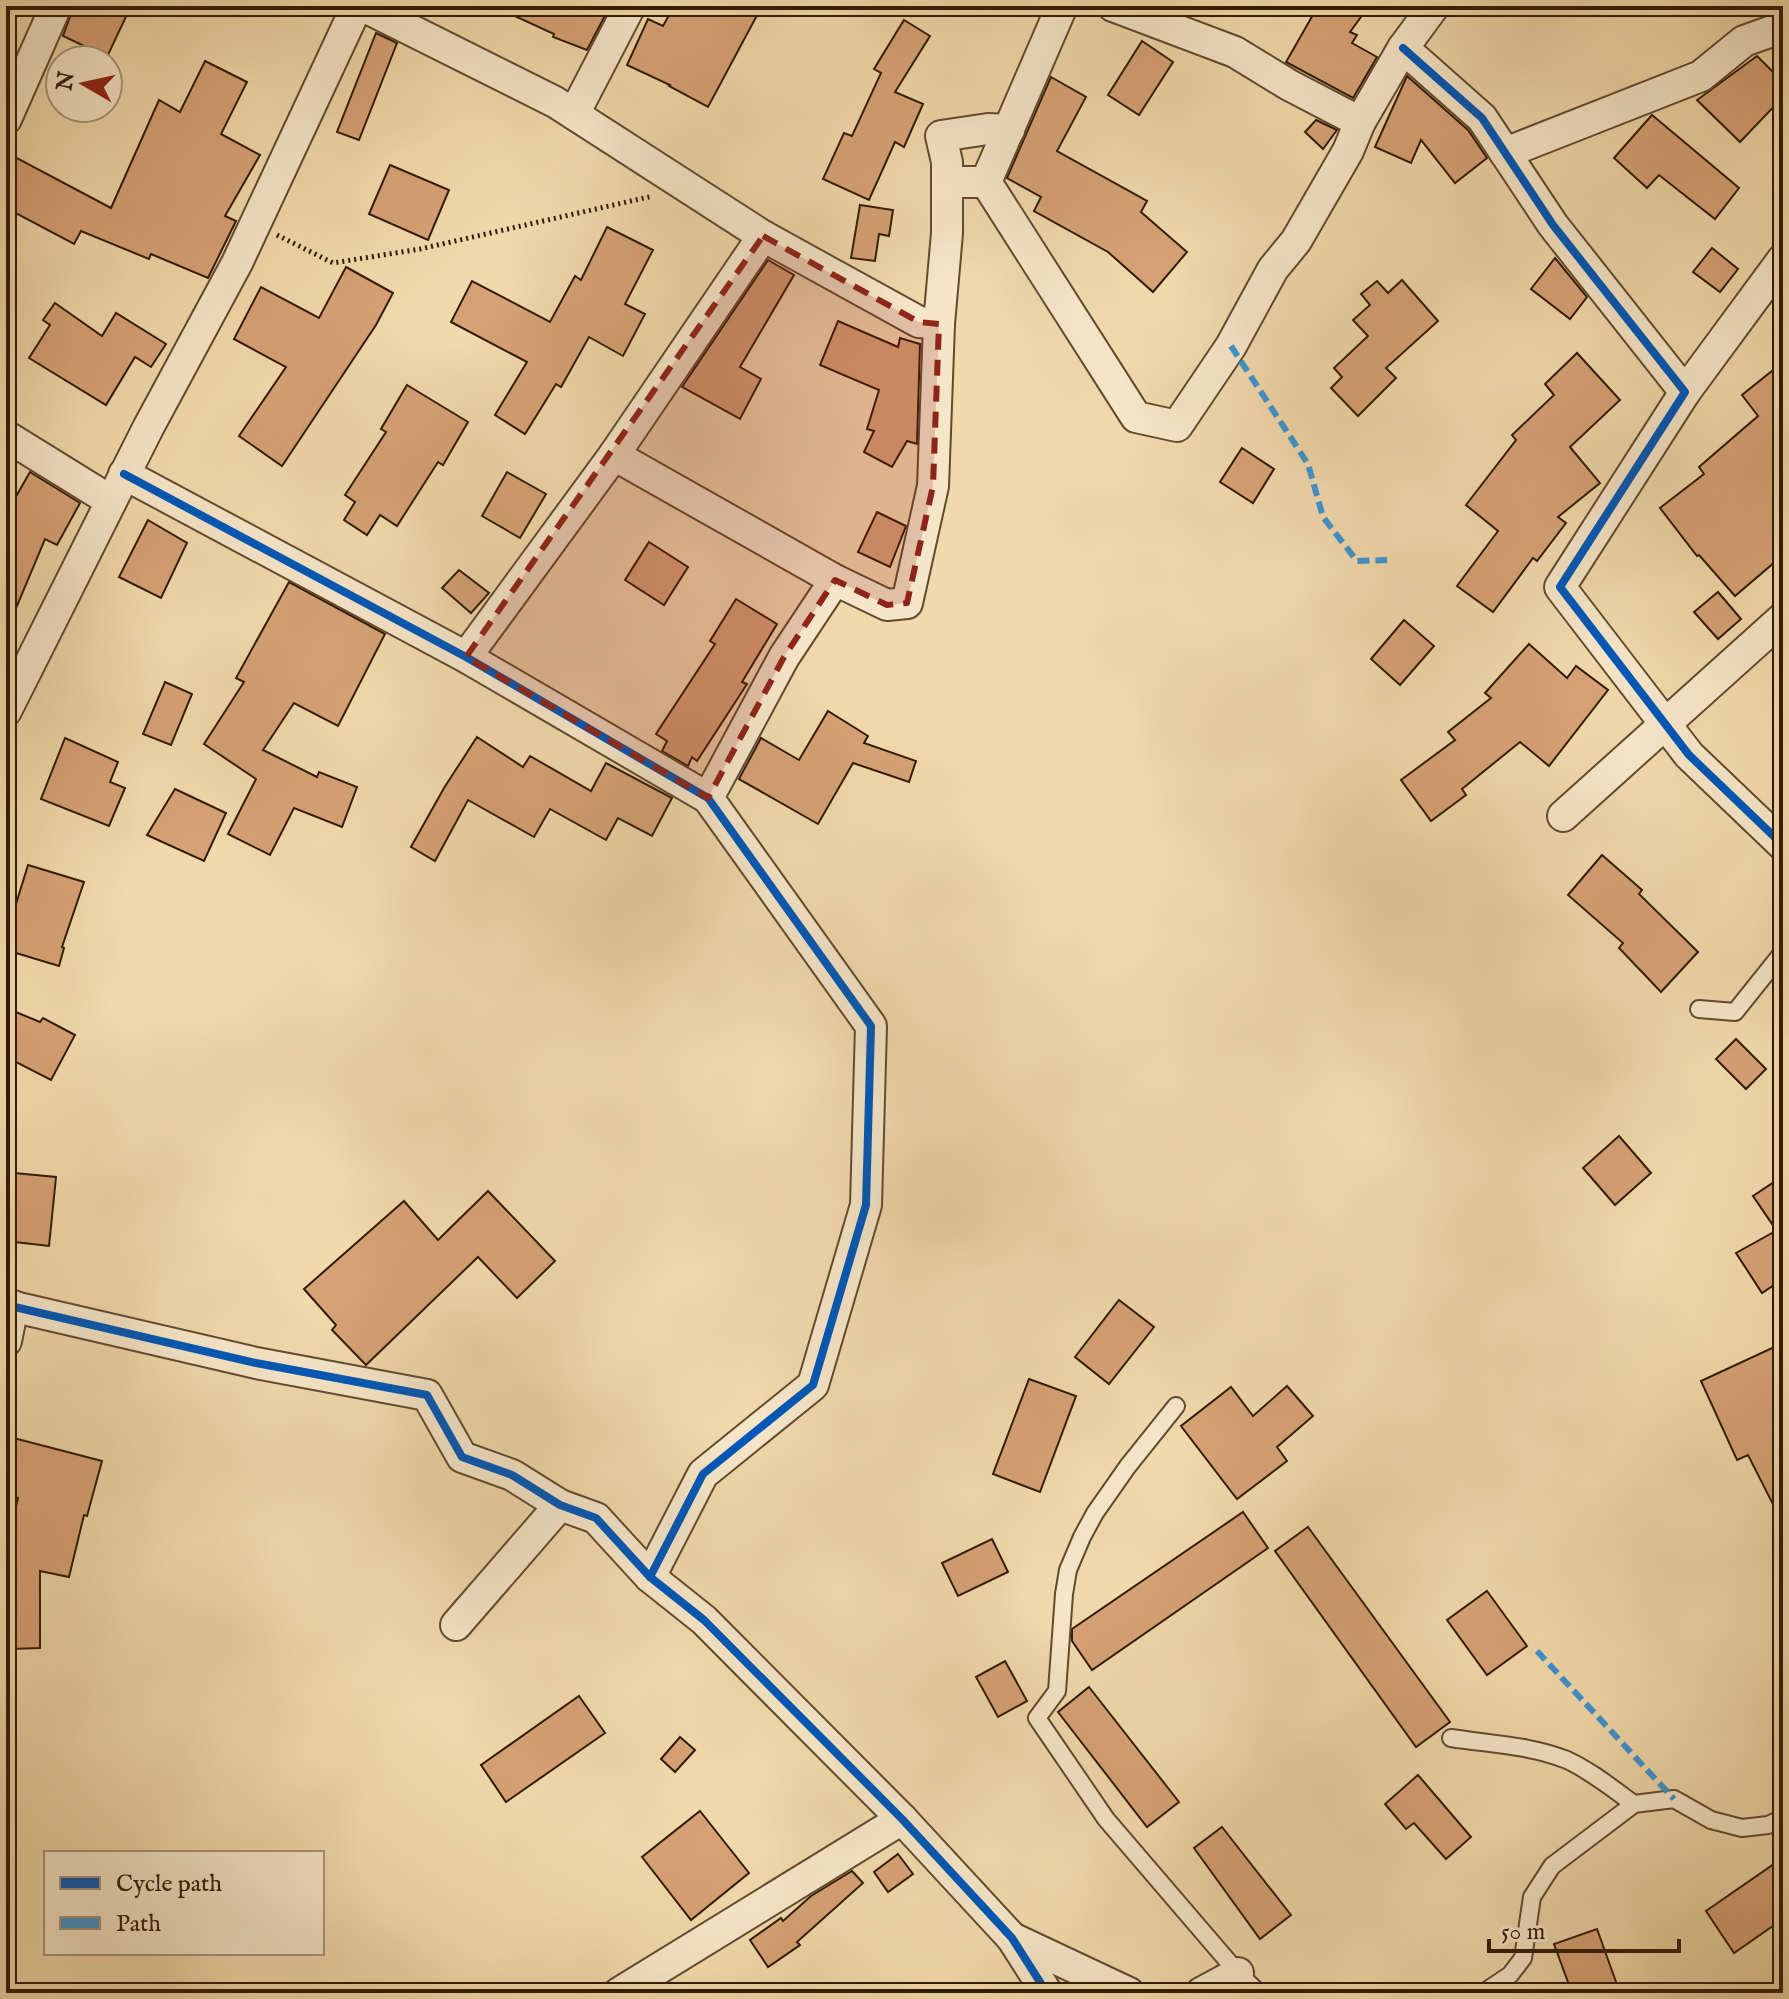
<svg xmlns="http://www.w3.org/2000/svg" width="1789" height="1999" font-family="'IM FELL English',serif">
  <rect width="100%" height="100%" fill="#f1d9ab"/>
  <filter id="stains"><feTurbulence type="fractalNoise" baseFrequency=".0025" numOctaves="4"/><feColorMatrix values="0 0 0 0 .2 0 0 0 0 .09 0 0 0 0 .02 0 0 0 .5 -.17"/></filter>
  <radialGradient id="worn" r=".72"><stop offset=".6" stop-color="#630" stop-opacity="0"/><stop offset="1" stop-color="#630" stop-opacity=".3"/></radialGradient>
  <!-- building -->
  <g fill="#d6a275" stroke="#321b06" stroke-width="2">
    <path d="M74 6H131L107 57 63 36Z"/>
    <path d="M493 6H610L587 50 553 37 554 34Z"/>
    <path d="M674 6H762L708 107 669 86 670 85 627 65 648 19 663 26Z"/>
    <path d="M1318 6H1369L1350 32 1357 35 1352 43 1377 57 1353 98 1286 62Z"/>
    <path d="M904 20 930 36 895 92 923 104 904 147 895 142 869 200 823 179 844 133 852 136 881 73 874 69Z"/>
    <path d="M376 33 397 43 359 140 337 132Z"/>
    <path d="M1142 41 1173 62 1139 115 1108 95Z"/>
    <path d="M1757 56 1783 82V97L1740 142 1697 100Z"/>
    <path d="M205 61 247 82 221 134 260 155 225 216 236 221 208 278 151 254 149 259 81 231 74 244 6 208V174L15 157 111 208 159 100 180 112Z"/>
    <path d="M1407 76 1468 130 1487 158 1455 183 1421 140 1411 163 1375 147Z"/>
    <path d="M1051 77 1086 97 1057 151 1147 201 1141 212 1187 252 1153 292 1108 252 1034 211 1041 197 1007 178Z"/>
    <path d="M1652 115 1739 188 1715 219 1659 175 1647 188 1614 158Z"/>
    <path d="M1316 120 1337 130 1323 149 1305 132Z"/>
    <path d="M390 165 449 190 428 240 369 214Z"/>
    <path d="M860 205 893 210 889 236 879 234 875 261 851 258Z"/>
    <path d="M607 227 653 250 625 304 645 314 623 356 589 337 561 387 556 384 525 434 495 415 527 362 451 322 472 281 550 322 575 276 581 280Z"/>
    <path d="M1712 248 1738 269 1720 292 1693 272Z"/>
    <path d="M1555 258 1587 297 1570 319 1531 289Z"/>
    <path d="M768 260 794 275 740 367 761 379 740 419 682 387Z"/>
    <path d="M346 267 393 293 376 325 282 466 239 436 286 367 234 339 261 287 319 318Z"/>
    <path d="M1402 280 1438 321 1386 368 1396 378 1358 416 1331 388 1342 377 1334 368 1368 336 1353 320 1370 305 1361 294 1377 281 1388 293Z"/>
    <path d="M55 303 102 336 116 313 166 344 151 367 135 357 106 405 29 358 50 325 43 320Z"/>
    <path d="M838 321 898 347 900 338 920 344 917 444 907 441 892 467 864 452 874 431 867 429 879 390 820 365Z"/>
    <path d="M1577 353 1620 400 1570 447 1600 483 1558 517 1566 523 1537 561 1533 558 1493 612 1457 586 1498 531 1466 505 1516 440 1512 435 1554 395 1545 384Z"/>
    <path d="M1783 362V555L1735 596 1699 555 1697 556 1660 508 1704 474 1699 467 1758 416 1742 395Z"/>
    <path d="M407 385 468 422 443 465 438 462 397 526 380 515 367 535 344 520 355 502 345 495 386 432 381 429Z"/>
    <path d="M1242 448 1274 469 1253 503 1220 482Z"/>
    <path d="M30 472 80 503 57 545 45 539 6 632V514Z"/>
    <path d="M507 472 546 494 520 538 482 516Z"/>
    <path d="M877 512 906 526 890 567 858 552Z"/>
    <path d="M148 520 187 543 161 598 119 577Z"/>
    <path d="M649 542 688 567 664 605 625 580Z"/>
    <path d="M459 570 489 593 471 613 442 588Z"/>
    <path d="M289 582 385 634 338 726 294 703 263 750 317 777 319 772 357 787 342 827 294 808 270 855 228 834 256 779 204 744 244 682 236 678Z"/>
    <path d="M1718 592 1741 619 1718 639 1694 612Z"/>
    <path d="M736 599 777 624 742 682 747 684 697 761 692 757 688 766 662 751 667 741 656 734 715 644 710 641Z"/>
    <path d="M1404 620 1434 646 1400 685 1371 659Z"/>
    <path d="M1529 644 1567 678 1576 666 1608 690 1549 766 1520 742 1462 789 1466 795 1431 821 1401 780 1455 740 1448 732 1491 698 1485 693Z"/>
    <path d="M165 682 192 694 171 745 143 734Z"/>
    <path d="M828 711 868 736 864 743 916 761 909 782 853 763 818 824 739 779 761 738 799 760Z"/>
    <path d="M477 737 523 767 530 756 591 791 606 763 672 798 652 836 618 818 606 840 550 809 534 837 468 800 435 861 411 847 444 788Z"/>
    <path d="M65 738 118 762 110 782 125 788 109 826 41 799Z"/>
    <path d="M175 789 226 813 204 861 147 835Z"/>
    <path d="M1602 855 1642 890 1639 894 1698 952 1661 992 1619 948 1623 943 1568 895Z"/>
    <path d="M28 865 84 882 62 947 64 948 59 966 6 950V901L16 904Z"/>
    <path d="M6 1008 40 1022 43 1018 75 1035 51 1080 6 1057Z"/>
    <path d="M1736 1039 1766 1069 1746 1089 1716 1059Z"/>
    <path d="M1619 1136 1651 1173 1615 1205 1583 1168Z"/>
    <path d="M14 1173 56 1177 49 1246 6 1241Z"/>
    <path d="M1783 1176V1240L1753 1196Z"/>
    <path d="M488 1191 555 1261 517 1298 478 1257 366 1365 332 1330 336 1325 304 1289 404 1201 438 1240Z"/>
    <path d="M1772 1233 1783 1252V1279L1762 1293 1736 1253Z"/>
    <path d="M1119 1300 1154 1327 1109 1384 1075 1357Z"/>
    <path d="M1783 1343V1524L1748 1455 1737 1460 1701 1381Z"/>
    <path d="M1029 1379 1076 1396 1040 1492 993 1474Z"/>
    <path d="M1287 1386 1313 1416 1277 1447 1287 1461 1237 1499 1181 1426 1231 1387 1253 1416Z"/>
    <path d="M6 1436 102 1461 87 1516 84 1515 69 1577 40 1571V1648L10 1649 9 1564 6 1563V1550L18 1498 6 1495Z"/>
    <path d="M1243 1512 1268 1548 1092 1670 1072 1641V1629Z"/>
    <path d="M1308 1527 1450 1722 1416 1747 1275 1551Z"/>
    <path d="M992 1539 1008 1572 958 1596 942 1563Z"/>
    <path d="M1487 1591 1527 1646 1487 1675 1447 1620Z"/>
    <path d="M1005 1661 1027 1701 998 1717 976 1677Z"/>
    <path d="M1089 1687 1179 1802 1147 1827 1058 1712Z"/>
    <path d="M579 1696 605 1733 506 1802 481 1765Z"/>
    <path d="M680 1737 695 1750 675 1772 661 1759Z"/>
    <path d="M1418 1775 1471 1837 1446 1859 1414 1823 1406 1829 1385 1804Z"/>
    <path d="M700 1811 749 1873 691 1920 642 1857Z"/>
    <path d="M1222 1827 1291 1915 1260 1939 1194 1848Z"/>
    <path d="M898 1854 913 1874 888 1892 874 1872Z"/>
    <path d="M1774 1864 1783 1878V1919L1734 1953 1706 1911Z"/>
    <path d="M852 1871 863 1883 797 1942 800 1945 768 1967 750 1940 781 1918 783 1921 811 1896Z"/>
    <path d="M1597 1929 1620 1993H1572L1554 1944Z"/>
  </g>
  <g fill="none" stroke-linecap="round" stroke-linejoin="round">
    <defs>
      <g id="lane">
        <path d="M1699 1009 1735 1012 1783 952"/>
        <path d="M1176 1406 1128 1466 1095 1513 1082 1537 1068 1570 1064 1594 1057 1691 1037 1718 1106 1819 1238 1973 1259 1993"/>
        <path d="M1451 1738C1489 1744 1530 1745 1567 1760 1591 1771 1613 1789 1634 1804"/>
        <path d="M1483 1993 1510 1975 1523 1958 1532 1897 1552 1866 1634 1804 1674 1799 1711 1820 1742 1828 1768 1825 1783 1818"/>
      </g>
      <g id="street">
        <path d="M363 6 555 102 763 236 919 322 939 324"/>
        <path d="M1113 6 1235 52 1289 85 1360 122"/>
        <path d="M1403 48 1482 118 1553 225 1685 392 1560 587 1689 755 1783 845"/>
        <path d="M574 114 630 6"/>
        <path d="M6 119 56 6"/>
        <path d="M1505 153 1701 76 1744 41 1783 27"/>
        <path d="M947 182H986L1136 417 1177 426 1231 346 1273 269 1296 241 1348 151 1360 122 1403 48 1434 6"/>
        <path d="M986 182 1062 6"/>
        <path d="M1685 392 1783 259"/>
        <path d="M6 436 111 501"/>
        <path d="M614 455 835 580"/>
        <path d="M124 474 466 657 708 798 871 1026 866 1205 813 1385 703 1474 650 1577"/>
        <path d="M466 657 614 455 763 236"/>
        <path d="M6 711 148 428 237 263 357 6"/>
        <path d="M708 798 784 657 835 580 887 605 907 603 933 486 939 324 947 233V162L941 136 988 129 1009 130"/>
        <path d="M1563 816 1783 618"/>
        <path d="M6 1305 256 1363 427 1395 462 1457 512 1475 560 1505 596 1518 650 1577 704 1620 902 1819 1012 1938 1047 1993"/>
        <path d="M6 1341 13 1306"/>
        <path d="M456 1625 560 1505"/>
        <path d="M1012 1938 1129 1993"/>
        <path d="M619 1993 902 1819"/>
        <path d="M1201 1993 1238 1973"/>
      </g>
    </defs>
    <!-- lane casing -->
    <use href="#lane" stroke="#624a2f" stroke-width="20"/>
    <!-- street casing -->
    <use href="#street" stroke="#624a2f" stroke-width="34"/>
    <!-- path -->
    <path stroke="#321b06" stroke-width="5" stroke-dasharray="2 4" stroke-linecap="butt" d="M277 235 333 263 420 249 653 196"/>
    <!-- lane -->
    <use href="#lane" stroke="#f6e6c8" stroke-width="16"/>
    <!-- street -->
    <use href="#street" stroke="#f6e6c8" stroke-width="30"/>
    <!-- quiet -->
    <g stroke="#3d94d1" stroke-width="6" stroke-dasharray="12 6" stroke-linecap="butt">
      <path d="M1231 346 1308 464 1323 517 1357 561 1387 560"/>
      <path d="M1537 1651 1674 1799"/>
    </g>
    <defs>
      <g id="cycleway">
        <path d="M1403 48 1482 118 1553 225 1685 392 1560 587 1689 755 1783 845"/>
        <path d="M124 474 466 657 708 798 871 1026 866 1205 813 1385 703 1474 650 1577"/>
        <path d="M6 1305 256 1363 427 1395 462 1457 512 1475 560 1505 596 1518 650 1577 704 1620 902 1819 1012 1938 1047 1993"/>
      </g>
    </defs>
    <!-- cycleway casing -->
    <use href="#cycleway" stroke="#f6e6c8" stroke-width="13"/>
    <!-- cycleway -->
    <use href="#cycleway" stroke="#0057b8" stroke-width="8"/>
  </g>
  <!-- marked area -->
  <path fill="#8f2418" fill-opacity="0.2" stroke="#8f2418" stroke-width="6" stroke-dasharray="16 10" stroke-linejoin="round" d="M763 236 919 322 939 324 933 486 907 603 887 605 835 580 784 657 708 798 466 657Z"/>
  <!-- margin -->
  <rect width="1789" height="1999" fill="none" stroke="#f1d9ab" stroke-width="32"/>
  <rect x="8" y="8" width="1773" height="1983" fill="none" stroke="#321b06" stroke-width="4"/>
  <rect x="16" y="16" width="1757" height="1967" fill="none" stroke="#321b06" stroke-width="2"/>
  <!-- legend -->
  <rect x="44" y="1851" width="280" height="104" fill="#f6e6c8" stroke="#a8957a" stroke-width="2"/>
  <rect x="60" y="1877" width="40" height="12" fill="#0057b8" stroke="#a8957a" stroke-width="2"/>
  <text x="116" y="1891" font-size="24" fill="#321b06">Cycle path</text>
  <rect x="60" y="1917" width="40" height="12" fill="#3d94d1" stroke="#a8957a" stroke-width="2"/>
  <text x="116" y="1931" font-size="24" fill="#321b06">Path</text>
  <!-- north arrow -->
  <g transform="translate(84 84) rotate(279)"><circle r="38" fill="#f6e6c8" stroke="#a8957a" stroke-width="2"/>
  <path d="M0-6L14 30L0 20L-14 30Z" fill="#8f2418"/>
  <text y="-12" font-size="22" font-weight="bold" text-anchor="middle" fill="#321b06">N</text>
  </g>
  <!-- scale -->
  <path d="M1489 1939v12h190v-12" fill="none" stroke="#321b06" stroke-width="4"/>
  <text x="1501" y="1939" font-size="24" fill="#321b06" stroke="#f6e6c8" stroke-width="6" paint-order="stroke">50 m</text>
  <rect width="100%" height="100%" filter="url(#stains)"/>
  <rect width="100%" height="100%" fill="url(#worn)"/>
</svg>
